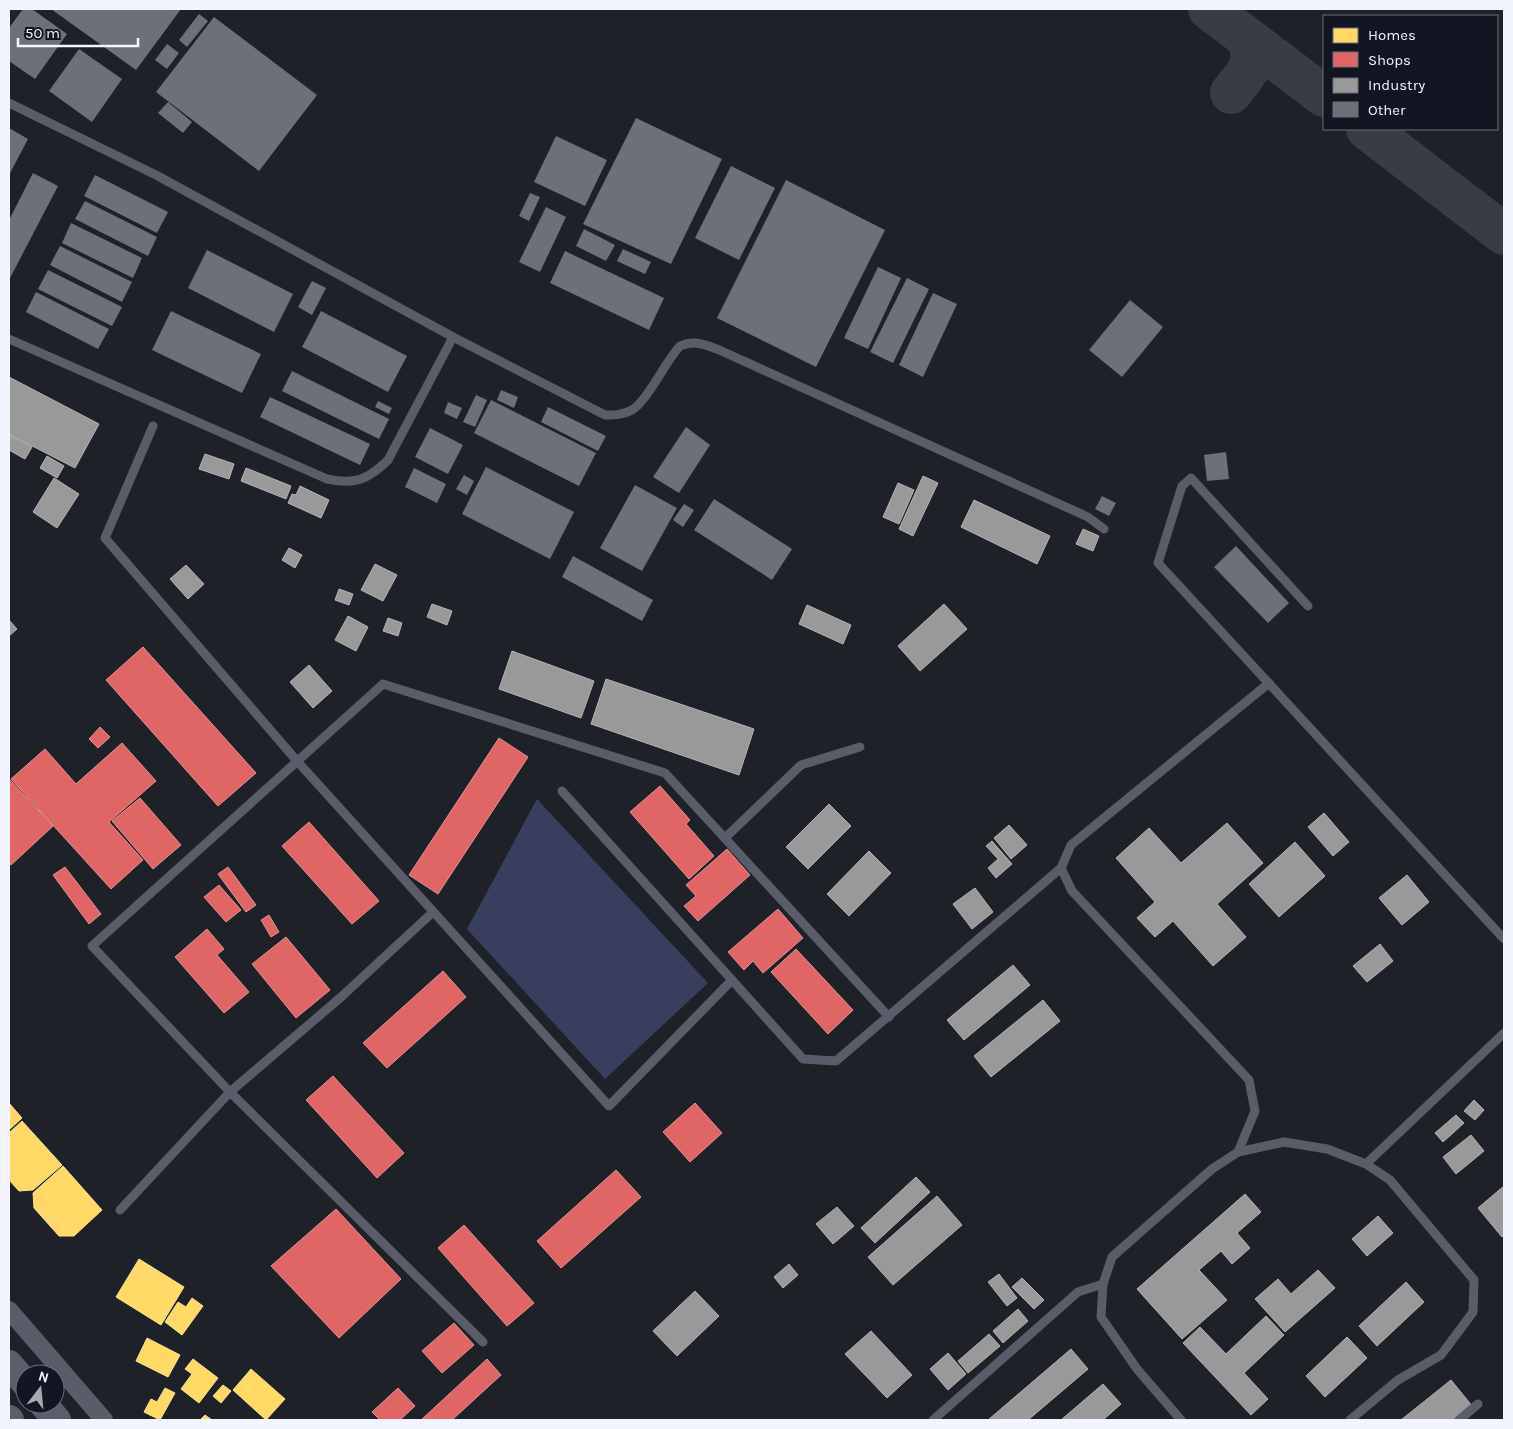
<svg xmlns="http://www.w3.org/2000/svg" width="1513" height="1429" font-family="Karla,sans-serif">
  <rect width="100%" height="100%" fill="#1f2128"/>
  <!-- green -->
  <path fill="#383f5e" d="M537 799 708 983 605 1079 467 929Z"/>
  <!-- homes -->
  <g fill="#ffd966" stroke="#fbe194">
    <path d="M9 1103 22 1118 9 1130Z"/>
    <path d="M22 1121 62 1165 33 1190 19 1191 9 1180V1133Z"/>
    <path d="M63 1166 102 1210 74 1236H59L34 1208 33 1193Z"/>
    <path d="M139 1259 184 1287 161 1325 116 1297Z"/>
    <path d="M192 1298 203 1306 182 1335 165 1322 178 1302 186 1307Z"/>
    <path d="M147 1338 180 1355 168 1377 136 1361Z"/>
    <path d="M193 1359 218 1378 199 1403 181 1389 192 1374 185 1369Z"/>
    <path d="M251 1369 285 1399 266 1420 233 1390Z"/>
    <path d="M223 1385 231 1391 221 1403 213 1396Z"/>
    <path d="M165 1388 175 1393 160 1420 144 1412 151 1399 157 1402Z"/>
    <path d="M205 1415 212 1420H200Z"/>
  </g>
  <!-- shops -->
  <g fill="#e06666" stroke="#e59194">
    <path d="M143 647 256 773 218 806 106 680Z"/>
    <path d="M100 727 110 737 98 748 89 739Z"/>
    <path d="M499 738 528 757 438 894 409 875Z"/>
    <path d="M122 743 156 781 109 822 143 860 111 889 11 779 45 749 76 784Z"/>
    <path d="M9 779 53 826 11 865 9 862Z"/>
    <path d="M660 786 690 820 686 824 714 856 689 879 630 812Z"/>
    <path d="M140 798 181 845 153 869 112 821Z"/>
    <path d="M309 822 379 901 352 924 282 846Z"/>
    <path d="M727 849 750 875 698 921 684 906 696 896 686 885Z"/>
    <path d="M65 867 101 914 89 924 53 875Z"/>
    <path d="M228 867 256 905 246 912 218 874Z"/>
    <path d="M219 885 241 910 226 922 204 897Z"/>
    <path d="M778 909 803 938 763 973 753 961 744 970 728 952Z"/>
    <path d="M269 915 279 932 271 937 261 920Z"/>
    <path d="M207 929 224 949 217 955 249 992 224 1013 175 957Z"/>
    <path d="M286 937 330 990 296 1018 252 964Z"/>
    <path d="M796 949 853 1010 828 1034 771 972Z"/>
    <path d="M443 971 466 997 387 1068 363 1043Z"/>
    <path d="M333 1076 404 1153 377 1178 306 1100Z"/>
    <path d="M695 1103 722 1133 690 1162 663 1132Z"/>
    <path d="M616 1170 641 1197 561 1268 537 1241Z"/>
    <path d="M336 1209 401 1279 339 1338 271 1266Z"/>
    <path d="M464 1225 534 1303 507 1326 438 1248Z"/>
    <path d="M454 1323 474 1345 442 1373 422 1351Z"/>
    <path d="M487 1359 501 1375 452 1420H421Z"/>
    <path d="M398 1388 415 1406 400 1420H380L372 1412Z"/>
  </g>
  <!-- industry -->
  <g fill="#999" stroke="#b4b4b7">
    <path d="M9 377 99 424 75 468 9 434Z"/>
    <path d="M10 435 32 447 25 459 9 450Z"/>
    <path d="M205 454 234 464 229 479 199 469Z"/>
    <path d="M47 456 64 466 57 478 40 468Z"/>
    <path d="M246 468 291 486 286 499 241 481Z"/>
    <path d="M923 476 938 483 913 536 899 529Z"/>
    <path d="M54 478 79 494 57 528 33 512Z"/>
    <path d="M898 483 914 490 899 524 883 517Z"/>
    <path d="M300 486 329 500 321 518 288 503 292 494 296 495Z"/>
    <path d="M974 500 1050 536 1037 564 961 527Z"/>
    <path d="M1083 529 1099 536 1093 551 1076 544Z"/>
    <path d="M289 548 302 555 295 568 282 560Z"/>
    <path d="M375 564 397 575 383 601 361 590Z"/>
    <path d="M186 565 204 584 188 599 170 579Z"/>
    <path d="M339 589 353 594 349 605 335 600Z"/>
    <path d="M432 604 452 611 447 625 427 617Z"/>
    <path d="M944 604 967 629 920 671 898 646Z"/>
    <path d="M807 605 851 625 843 644 799 624Z"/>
    <path d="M348 616 368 627 356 651 335 640Z"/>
    <path d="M388 618 402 623 398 636 383 631Z"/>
    <path d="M9 620 17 629 9 636Z"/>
    <path d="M512 651 594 681 581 718 499 689Z"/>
    <path d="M309 665 332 691 313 708 290 682Z"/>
    <path d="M606 679 754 729 739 775 591 724Z"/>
    <path d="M829 804 851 826 808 869 786 847Z"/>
    <path d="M1324 813 1349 842 1333 856 1308 827Z"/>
    <path d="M1227 823 1263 863 1217 904 1246 937 1213 966 1173 921 1155 937 1137 918 1155 902 1116 858 1149 828 1181 863Z"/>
    <path d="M1009 825 1027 845 1011 859 994 838Z"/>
    <path d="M992 841 1012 864 996 878 988 868 998 859 986 846Z"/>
    <path d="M1295 842 1325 876 1279 917 1249 884Z"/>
    <path d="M869 851 891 873 849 916 827 894Z"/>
    <path d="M1407 875 1429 902 1402 925 1379 898Z"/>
    <path d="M975 888 993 912 972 929 953 904Z"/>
    <path d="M1380 944 1393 961 1367 982 1353 966Z"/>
    <path d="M1013 965 1030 985 964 1040 947 1020Z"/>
    <path d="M1043 1000 1060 1021 991 1077 974 1056Z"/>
    <path d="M1474 1100 1484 1110 1475 1120 1464 1111Z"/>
    <path d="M1456 1115 1464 1123 1443 1142 1435 1133Z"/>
    <path d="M1471 1135 1484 1151 1456 1174 1443 1157Z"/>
    <path d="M916 1177 930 1192 875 1243 861 1228Z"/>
    <path d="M1504 1186V1235L1502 1237 1478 1208Z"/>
    <path d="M1245 1194 1261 1212 1237 1233 1250 1248 1232 1264 1221 1251 1199 1270 1227 1300 1182 1339 1137 1289Z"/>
    <path d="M937 1196 962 1225 893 1285 868 1257Z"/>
    <path d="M837 1207 854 1226 833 1244 816 1224Z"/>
    <path d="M1378 1216 1393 1233 1367 1256 1352 1239Z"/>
    <path d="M789 1264 798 1275 783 1288 774 1277Z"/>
    <path d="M1318 1270 1335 1288 1285 1332 1255 1299 1278 1279 1291 1294Z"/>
    <path d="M999 1274 1017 1298 1007 1306 988 1282Z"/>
    <path d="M1022 1278 1044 1300 1034 1309 1012 1287Z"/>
    <path d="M1406 1282 1424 1302 1377 1346 1359 1326Z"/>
    <path d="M695 1291 719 1316 677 1356 653 1331Z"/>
    <path d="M1018 1309 1028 1321 1003 1343 993 1331Z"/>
    <path d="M1266 1316 1284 1335 1244 1373 1268 1399 1251 1415 1183 1343 1200 1327 1226 1354Z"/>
    <path d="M871 1331 912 1375 887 1398 845 1354Z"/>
    <path d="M989 1334 1000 1346 968 1373 958 1361Z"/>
    <path d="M1347 1337 1367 1358 1325 1397 1306 1376Z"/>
    <path d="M1071 1349 1088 1369 1028 1420H988Z"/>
    <path d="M948 1353 966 1374 948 1390 930 1369Z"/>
    <path d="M1451 1380 1473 1407 1457 1420H1401Z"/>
    <path d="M1103 1384 1121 1404 1103 1420H1061Z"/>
  </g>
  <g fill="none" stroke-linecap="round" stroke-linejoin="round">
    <!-- taxiway -->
    <g stroke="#3a3c44" stroke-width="42">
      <path d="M1209 9 1324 96"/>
      <path d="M1231 93C1247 72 1257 65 1248 39"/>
      <path d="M1367 129 1504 234"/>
    </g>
  </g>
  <!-- building -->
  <g fill="#6e7077">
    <path d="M23 9H32L67 34 35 79 9 61V28Z"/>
    <path d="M51 9H181L136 70Z"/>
    <path d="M199 14 208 21 187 47 179 40Z"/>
    <path d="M214 17 317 95 259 171 156 92Z"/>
    <path d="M167 44 179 53 167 69 155 60Z"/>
    <path d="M79 49 122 79 92 122 49 91Z"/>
    <path d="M168 102 192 122 183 133 158 113Z"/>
    <path d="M636 118 722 159 671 264 583 224Z"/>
    <path d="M9 128 28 139 9 175Z"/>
    <path d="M556 136 607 160 585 206 534 182Z"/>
    <path d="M731 166 775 188 739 260 695 238Z"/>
    <path d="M33 173 58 186 9 280V220Z"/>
    <path d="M95 175 168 212 157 233 84 196Z"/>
    <path d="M786 180 885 230 816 367 717 318Z"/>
    <path d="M530 193 540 197 529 221 519 216Z"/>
    <path d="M85 201 157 237 148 256 75 219Z"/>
    <path d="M546 207 566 217 540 272 519 262Z"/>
    <path d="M71 223 142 258 133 278 62 243Z"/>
    <path d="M584 229 615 245 606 261 576 246Z"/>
    <path d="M60 246 132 282 122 302 50 265Z"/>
    <path d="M623 249 651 262 645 274 617 261Z"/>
    <path d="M207 250 293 294 274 332 188 288Z"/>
    <path d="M565 251 664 298 649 330 550 283Z"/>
    <path d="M878 267 901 278 868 349 844 338Z"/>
    <path d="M48 270 122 307 112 326 38 289Z"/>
    <path d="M907 278 929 289 893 363 870 352Z"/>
    <path d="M312 281 326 288 312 315 298 307Z"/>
    <path d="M36 292 109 329 98 349 26 312Z"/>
    <path d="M933 293 957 304 923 377 899 365Z"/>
    <path d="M1130 300 1163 327 1122 377 1089 350Z"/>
    <path d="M171 311 261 354 242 393 152 350Z"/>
    <path d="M321 311 407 356 388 392 302 347Z"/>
    <path d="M292 371 389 419 379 439 282 391Z"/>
    <path d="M501 390 518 397 514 408 497 400Z"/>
    <path d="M476 395 487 400 475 427 463 422Z"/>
    <path d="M270 397 370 444 360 465 260 417Z"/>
    <path d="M491 400 596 453 579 486 474 433Z"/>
    <path d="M378 401 392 408 389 414 375 407Z"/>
    <path d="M448 402 462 408 457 419 444 413Z"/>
    <path d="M548 407 606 436 598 451 541 422Z"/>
    <path d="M686 427 710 445 679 493 653 477Z"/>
    <path d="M430 428 463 445 448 474 415 457Z"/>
    <path d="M1226 452 1229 479 1207 481 1204 455Z"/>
    <path d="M486 467 574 512 550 559 462 514Z"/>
    <path d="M414 468 446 484 437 503 405 487Z"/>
    <path d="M464 475 474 481 467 495 456 489Z"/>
    <path d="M635 485 677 508 642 571 600 548Z"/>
    <path d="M1102 496 1116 503 1109 516 1095 509Z"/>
    <path d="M714 499 792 549 772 580 694 530Z"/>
    <path d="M684 504 694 510 683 527 673 520Z"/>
    <path d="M1236 546 1289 603 1268 623 1214 567Z"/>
    <path d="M573 556 653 600 642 621 562 577Z"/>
  </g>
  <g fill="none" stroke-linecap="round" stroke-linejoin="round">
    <!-- service -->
    <g stroke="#5a5d69" stroke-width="9">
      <path d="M9 103 156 175 453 337 605 415C615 415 623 415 632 410 648 400 665 362 680 346 693 340 703 344 717 349L1088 517 1104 529"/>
      <path d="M9 339 327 479C354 485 368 480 388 460L453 337"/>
      <path d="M153 426 105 538 297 761 609 1106 732 980"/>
      <path d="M1308 606 1191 478 1182 486 1158 563 1504 939"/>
      <path d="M562 791 803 1059 836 1061 1061 868 1071 845 1269 683"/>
      <path d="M725 838 801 765 860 747"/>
      <path d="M1061 868 1072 891 1249 1080 1255 1111 1238 1152 1212 1169 1112 1257 1103 1284 1101 1317 1137 1369 1181 1420"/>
      <path d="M1238 1152 1284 1142 1327 1149 1366 1164 1504 1033"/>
      <path d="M120 1210 230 1092 340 998 433 912"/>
      <path d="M483 1342 230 1092 92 946 383 684 665 773 889 1017"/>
      <path d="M933 1420 1078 1292 1103 1284"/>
      <path d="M1350 1420 1398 1380 1441 1355 1473 1312 1474 1280 1390 1180 1366 1164"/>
      <path d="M1459 1420 1478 1404"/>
    </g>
    <!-- minor -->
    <path stroke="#5a5d69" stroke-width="18" d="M9 1310 104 1420"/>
    <!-- primary -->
    <g stroke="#5a5d6b" stroke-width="28">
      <path d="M9 1364 25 1383"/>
      <path d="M43 1404 57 1420"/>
      <path d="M9 1419 10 1420"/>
    </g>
  </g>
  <!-- border -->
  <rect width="1513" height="1429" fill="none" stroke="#f2f4fe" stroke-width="20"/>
  <!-- legend -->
  <rect x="1323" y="15" width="175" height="115" fill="#121522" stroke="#6c6e7a"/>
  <rect x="1333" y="28" width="25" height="15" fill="#ffd966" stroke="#6c6e7a"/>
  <text x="1368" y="40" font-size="15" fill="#f2f4fe">Homes</text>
  <rect x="1333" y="52" width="25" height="15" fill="#e06666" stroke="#6c6e7a"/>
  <text x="1368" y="65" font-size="15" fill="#f2f4fe">Shops</text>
  <rect x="1333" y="78" width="25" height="15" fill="#999999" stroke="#6c6e7a"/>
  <text x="1368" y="90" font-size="15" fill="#f2f4fe">Industry</text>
  <rect x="1333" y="102" width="25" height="15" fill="#6e7077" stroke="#6c6e7a"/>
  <text x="1368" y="115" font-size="15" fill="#f2f4fe">Other</text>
  <!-- north arrow -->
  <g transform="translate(40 1389) rotate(16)"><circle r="24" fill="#121522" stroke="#6c6e7a"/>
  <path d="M0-4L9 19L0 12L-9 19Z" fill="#a8aab3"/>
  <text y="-8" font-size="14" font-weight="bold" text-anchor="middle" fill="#f2f4fe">N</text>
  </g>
  <!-- scale -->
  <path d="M18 38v8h120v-8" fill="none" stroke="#f2f4fe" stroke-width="2.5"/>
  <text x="25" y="38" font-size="15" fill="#f2f4fe" stroke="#121522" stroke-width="4" paint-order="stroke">50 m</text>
</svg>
